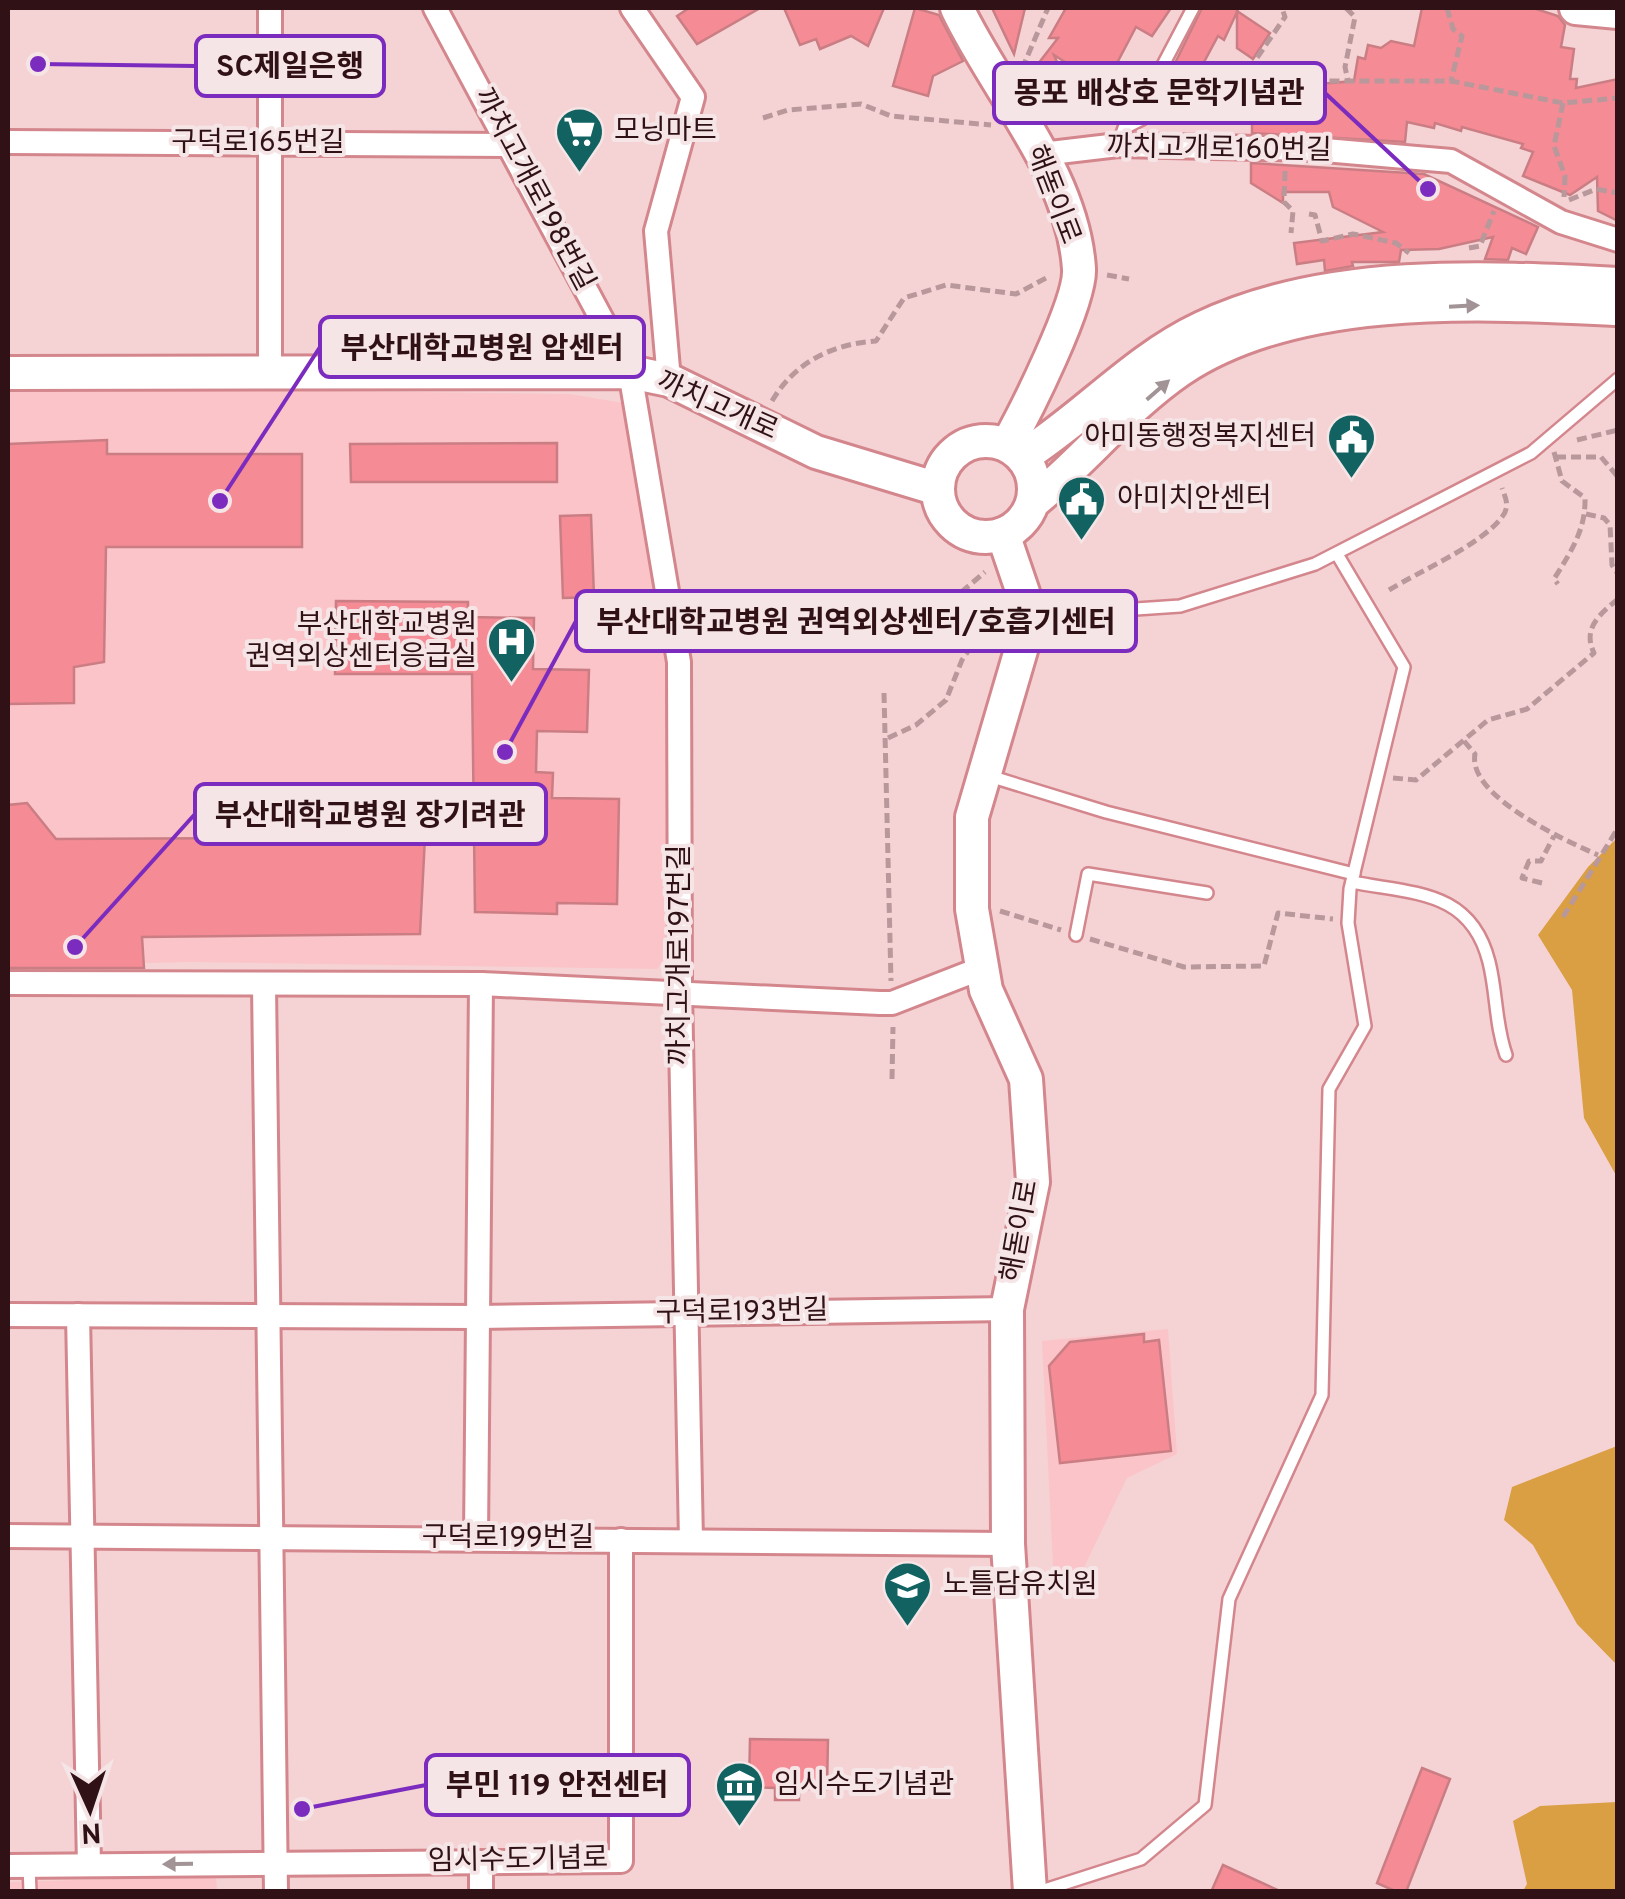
<svg xmlns="http://www.w3.org/2000/svg" width="1625" height="1899" font-family="Overpass,'Noto Sans KR',sans-serif">
  <rect width="100%" height="100%" fill="#f5d3d5"/>
  <!-- built -->
  <g fill="#fbc4c8">
    <path d="M8 387 570 394 623 403 671 654V952L657 969 192 962 8 966Z"/>
    <path d="M1168 1329 1177 1454 1127 1478 1076 1584 1054 1587 1042 1341Z"/>
    <path d="M216 1876 217 1891 8 1892V1882Z"/>
  </g>
  <!-- forest -->
  <g fill="#da9e43">
    <path d="M1617 838V1177L1584 1118 1572 990 1538 935 1588 867Z"/>
    <path d="M1617 1446H1618L1617 1665 1577 1624 1533 1545 1504 1520 1512 1487Z"/>
    <path d="M1617 1802V1891H1523L1527 1884 1513 1821 1540 1806Z"/>
  </g>
  <!-- building -->
  <g fill="#f48b95" stroke="#ca7e84" stroke-width="2.5">
    <path d="M689 8H760L697 44 677 16Z"/>
    <path d="M784 8H884L868 46 851 36 820 49 816 39 800 45Z"/>
    <path d="M915 8 939 15 963 61 933 76 928 96 893 86Z"/>
    <path d="M992 8H1025L1014 54Z"/>
    <path d="M1066 8H1171L1152 36 1136 27 1116 65 1129 73 1115 94 1054 55 1079 112 1059 121 1055 112 1048 115 1028 77 1058 38H1049Z"/>
    <path d="M1202 8H1239L1237 11 1270 33 1253 59 1237 48V12L1224 40 1218 36 1195 79 1204 83 1190 112 1158 98Z"/>
    <path d="M1422 8H1533L1558 16 1565 25 1561 47 1574 49 1570 79H1577L1576 88 1618 79V221L1598 211 1597 177 1570 195 1523 176 1533 152 1521 148 1523 144 1462 127 1461 131 1435 123 1434 128 1407 122 1405 142 1252 133V123H1238V99H1258V89L1354 81 1358 57 1365 59 1368 45 1381 48 1391 41 1414 46Z"/>
    <path d="M1251 163 1424 174 1538 227 1526 254 1512 248 1508 260 1485 259 1493 237 1439 249 1401 250 1399 262H1352L1353 266 1325 271 1324 260 1297 264 1294 243 1383 232 1333 207 1329 192H1283V203L1251 183Z"/>
    <path d="M107 440V454H302V547H106L104 662 74 667V703L8 704V444Z"/>
    <path d="M557 443V482H351L350 444Z"/>
    <path d="M591 515 594 597 563 598 560 516Z"/>
    <path d="M336 601 468 602V617L534 618 533 669 589 670 587 732 537 731 536 772 553 773 552 798 619 799 617 904 557 903V914L475 912 472 674H335Z"/>
    <path d="M27 803 56 839 425 837 420 934 142 937 144 968H8V805Z"/>
    <path d="M1144 1334V1342L1159 1340 1171 1451 1060 1463 1049 1366 1070 1342Z"/>
    <path d="M750 1739 828 1740 827 1789H799V1800H775V1788L749 1787Z"/>
    <path d="M1422 1768 1450 1779 1406 1892H1397L1377 1883Z"/>
    <path d="M1223 1865 1282 1892H1211Z"/>
  </g>
  <g fill="none" stroke-linecap="round" stroke-linejoin="round">
    <defs>
      <g id="lane">
        <path d="M1118 145 1124 128 1142 119V105L1193 8"/>
        <path d="M1033 616 1180 606 1315 564 1531 453 1618 379"/>
        <path d="M986 775 1106 812 1354 874"/>
        <path d="M1352 882C1414 894 1471 890 1489 962 1497 994 1495 1024 1506 1055"/>
        <path d="M1076 935 1088 874 1207 893"/>
        <path d="M29 1866 30 1892"/>
        <path d="M1038 1892 1141 1859 1205 1805 1229 1599 1322 1395 1329 1089 1365 1026 1348 923 1350 889 1404 667 1337 554"/>
      </g>
      <g id="street">
        <path d="M435 8 630 372 679 662 680 990 691 1541"/>
        <path d="M632 8 693 97 656 231 669 380"/>
        <path d="M8 142 509 145"/>
        <path d="M1042 154 1118 145 1313 149 1451 161 1561 222 1618 240"/>
        <path d="M270 373V8"/>
        <path d="M8 983 481 984 880 1003H892L982 968"/>
        <path d="M264 986 276 1892"/>
        <path d="M8 1315 478 1317 1007 1309"/>
        <path d="M78 1315 89 1865"/>
        <path d="M8 1536 1008 1544"/>
        <path d="M476 1538 481 984"/>
        <path d="M481 1862V1892"/>
        <path d="M8 1866 621 1861V1540"/>
      </g>
      <g id="secondary">
        <path d="M957 8C996 91 1073 173 1079 269 1081 302 1025 413 1007 445"/>
        <path d="M1576 8 1618 12"/>
        <path d="M8 373 630 372 669 380 816 452 938 489"/>
        <circle cx="986" cy="489" r="48"/>
        <path d="M1022 457C1085 417 1134 360 1202 328 1325 269 1485 277 1618 284"/>
        <path d="M1033 502C1084 461 1126 407 1180 370 1298 291 1481 303 1618 309"/>
        <path d="M1003 534 1031 616 972 817V909L986 990 1026 1079 1033 1182 1007 1309 1008 1544 1030 1892"/>
      </g>
    </defs>
    <!-- lane casing -->
    <use href="#lane" stroke="#d4868d" stroke-width="16"/>
    <!-- street casing -->
    <use href="#street" stroke="#d4868d" stroke-width="28"/>
    <!-- secondary casing -->
    <use href="#secondary" stroke="#d4868d" stroke-width="38"/>
    <!-- path -->
    <g stroke="#b9989b" stroke-width="5" stroke-dasharray="10 5" stroke-linecap="butt">
      <path d="M1346 8 1355 17 1345 67 1348 81"/>
      <path d="M1447 8 1453 29 1462 36 1451 81"/>
      <path d="M1022 69 1048 8"/>
      <path d="M1247 85 1250 68 1285 17 1282 8"/>
      <path d="M1563 103 1554 146 1565 176 1564 197"/>
      <path d="M763 118 788 110 861 104 891 116 991 125"/>
      <path d="M1159 118 1183 117 1221 89 1322 81H1451L1563 103 1618 98"/>
      <path d="M1285 171 1284 202 1293 211 1291 233"/>
      <path d="M1569 200 1596 189 1618 193"/>
      <path d="M1309 214 1315 215 1322 241 1353 234 1396 243 1409 253"/>
      <path d="M1469 248 1480 246 1494 211"/>
      <path d="M1107 275 1129 279"/>
      <path d="M772 401C795 362 832 344 876 341L904 298 946 285 1016 294 1050 276"/>
      <path d="M1577 440 1618 430"/>
      <path d="M1554 452 1562 481 1585 498C1586 530 1570 553 1554 579L1558 584"/>
      <path d="M1556 457H1601L1618 477"/>
      <path d="M1586 514 1604 518 1610 525 1612 565 1618 574"/>
      <path d="M1389 590C1420 571 1481 545 1502 517 1510 507 1506 499 1502 488"/>
      <path d="M900 632 918 629 985 572"/>
      <path d="M884 693 891 981"/>
      <path d="M888 738 916 725 946 700 962 660 982 631 1002 617"/>
      <path d="M1464 741 1475 754C1467 796 1566 841 1598 855"/>
      <path d="M1393 778 1416 780 1488 720 1527 709 1594 653C1582 628 1600 614 1618 599"/>
      <path d="M1542 883 1522 878 1529 861H1541L1554 836"/>
      <path d="M1000 911 1061 930"/>
      <path d="M1563 917 1618 828"/>
      <path d="M1090 939 1184 967 1264 966 1278 913 1333 919"/>
      <path d="M892 1079 893 1027"/>
    </g>
    <!-- lane -->
    <use href="#lane" stroke="#fff" stroke-width="11"/>
    <!-- street -->
    <use href="#street" stroke="#fff" stroke-width="22"/>
    <!-- secondary -->
    <use href="#secondary" stroke="#fff" stroke-width="32"/>
  </g>
  <!-- one-way arrows -->
  <defs><path id="oneway-solid" d="M-6-.8H1V-3.2L6.5 0L1 3.2V.8H-6Z" transform="scale(2.5)"/></defs>
  <g fill="#a29496">
    <use href="#oneway-solid" transform="translate(1464 306) rotate(-3)"/>
    <use href="#oneway-solid" transform="translate(1158 390) rotate(-41)"/>
    <use href="#oneway-solid" transform="translate(178 1864) rotate(179)"/>
  </g>
  <!-- icons -->
  <defs>
    <symbol id="supermarket-pin" viewBox="-11 -11 22 30"><path d="M0 17L-7.5 6A9.5 9.5 0 1 1 7.5 6Z" fill="#126262" stroke="#f6e5e6"/><path d="M-6-5.5h2.5l.6 2H6L4.5 2H-2.5L-4.4-4H-6ZM-1.5 3.2a1.3 1.3 0 1 0 .1 0ZM3 3.2a1.3 1.3 0 1 0 .1 0Z" fill="#fff"/></symbol>
    <symbol id="civic-pin" viewBox="-11 -11 22 30"><path d="M0 17L-7.5 6A9.5 9.5 0 1 1 7.5 6Z" fill="#126262" stroke="#f6e5e6"/><path d="M-.6-6.5H3V-4.5H.6V-3L4-1V1h2V6H-6V1h2V-1L-.6-3ZM-1.2 2.5V6h2.4V2.5Z" fill="#fff"/></symbol>
    <symbol id="hospital-pin" viewBox="-11 -11 22 30"><path d="M0 17L-7.5 6A9.5 9.5 0 1 1 7.5 6Z" fill="#126262" stroke="#f6e5e6"/><path d="M-5-5h3v3.5h4V-5h3V5h-3V1.5h-4V5h-3Z" fill="#fff"/></symbol>
    <symbol id="school-pin" viewBox="-11 -11 22 30"><path d="M0 17L-7.5 6A9.5 9.5 0 1 1 7.5 6Z" fill="#126262" stroke="#f6e5e6"/><path d="M0-5L7-2L0 1L-7-2ZM-4 1L0 2.5L4 1V4Q0 6-4 4Z" fill="#fff"/></symbol>
    <symbol id="museum-pin" viewBox="-11 -11 22 30"><path d="M0 17L-7.5 6A9.5 9.5 0 1 1 7.5 6Z" fill="#126262" stroke="#f6e5e6"/><path d="M0-6L6-3V-2H-6V-3ZM-5-1h2V3h-2ZM-1-1h2V3h-2ZM3-1h2V3H3ZM-6 4H6V6H-6Z" fill="#fff"/></symbol>
  </defs>
  <g fill-rule="evenodd">
    <use href="#supermarket-pin" x="552" y="104" width="55" height="75"/>
    <use href="#civic-pin" x="1324" y="410" width="55" height="75"/>
    <use href="#civic-pin" x="1054" y="472" width="55" height="75"/>
    <use href="#hospital-pin" x="484" y="614" width="55" height="75"/>
    <use href="#school-pin" x="880" y="1558" width="55" height="75"/>
    <use href="#museum-pin" x="712" y="1758" width="55" height="75"/>
  </g>
  <g text-anchor="middle" dominant-baseline="central" stroke-width="8" stroke-linejoin="round" paint-order="stroke">
    <!-- poi labels -->
    <g font-size="28" fill="#301216" stroke="#f6e5e6" text-anchor="start">
      <text x="614" y="132">모닝마트</text>
      <text x="1316" y="438" text-anchor="end">아미동행정복지센터</text>
      <text x="1117" y="500">아미치안센터</text>
      <text x="477" y="626" text-anchor="end">부산대학교병원<tspan x="477" dy="32">권역외상센터응급실</tspan></text>
      <text x="943" y="1586">노틀담유치원</text>
      <text x="774" y="1786">임시수도기념관</text>
    </g>
    <!-- street labels -->
    <g font-size="28" fill="#301216" stroke="#f6e5e6">
      <text x="258" y="144">구덕로165번길</text>
      <text transform="translate(1219 150) rotate(1)">까치고개로160번길</text>
      <text transform="translate(533 190) rotate(62)">까치고개로198번길</text>
      <text transform="translate(1052 195) rotate(69)">해돋이로</text>
      <text transform="translate(717 407) rotate(24)">까치고개로</text>
      <text transform="translate(681 955) rotate(-90)">까치고개로197번길</text>
      <text transform="translate(1021 1231) rotate(-80)">해돋이로</text>
      <text transform="translate(742 1313) rotate(-1)">구덕로193번길</text>
      <text x="508" y="1539">구덕로199번길</text>
      <text transform="translate(518 1861) rotate(-1)">임시수도기념로</text>
    </g>
  </g>
  <!-- callouts -->
  <path fill="none" stroke="#7b2cbf" stroke-width="4" d="M38 64L196 66M1428 189L1325 93M220 501L320 347M505 752L576 621M75 947L195 814M302 1809L426 1785"/>
  <g fill="#7b2cbf" stroke="#f6e5e6" stroke-width="4">
    <circle cx="38" cy="64" r="10"/>
    <circle cx="1428" cy="189" r="10"/>
    <circle cx="220" cy="501" r="10"/>
    <circle cx="505" cy="752" r="10"/>
    <circle cx="75" cy="947" r="10"/>
    <circle cx="302" cy="1809" r="10"/>
  </g>
  <g fill="#f6e5e6" stroke="#7b2cbf" stroke-width="4">
    <rect x="196" y="36" width="188" height="60" rx="10"/>
    <rect x="994" y="63" width="331" height="60" rx="10"/>
    <rect x="320" y="317" width="324" height="60" rx="10"/>
    <rect x="576" y="591" width="560" height="60" rx="10"/>
    <rect x="195" y="784" width="351" height="60" rx="10"/>
    <rect x="426" y="1755" width="263" height="60" rx="10"/>
  </g>
  <g font-size="30" text-anchor="middle" font-weight="bold" fill="#301216">
    <text x="290" y="76">SC제일은행</text>
    <text x="1159" y="103">몽포 배상호 문학기념관</text>
    <text x="482" y="358">부산대학교병원 암센터</text>
    <text x="856" y="632">부산대학교병원 권역외상센터/호흡기센터</text>
    <text x="370" y="825">부산대학교병원 장기려관</text>
    <text x="557" y="1795">부민 119 안전센터</text>
  </g>
  <!-- border -->
  <rect width="1625" height="1899" fill="none" stroke="#301216" stroke-width="20"/>
  <!-- north arrow -->
  <g transform="translate(90 1809) rotate(177)" stroke="#f6e5e6" stroke-width="8" paint-order="stroke">
  <path d="M0-8L18 38L0 25L-18 38Z" fill="#301216"/>
  <text y="-15" font-size="28" font-weight="bold" text-anchor="middle" fill="#301216">N</text>
  </g>
</svg>
